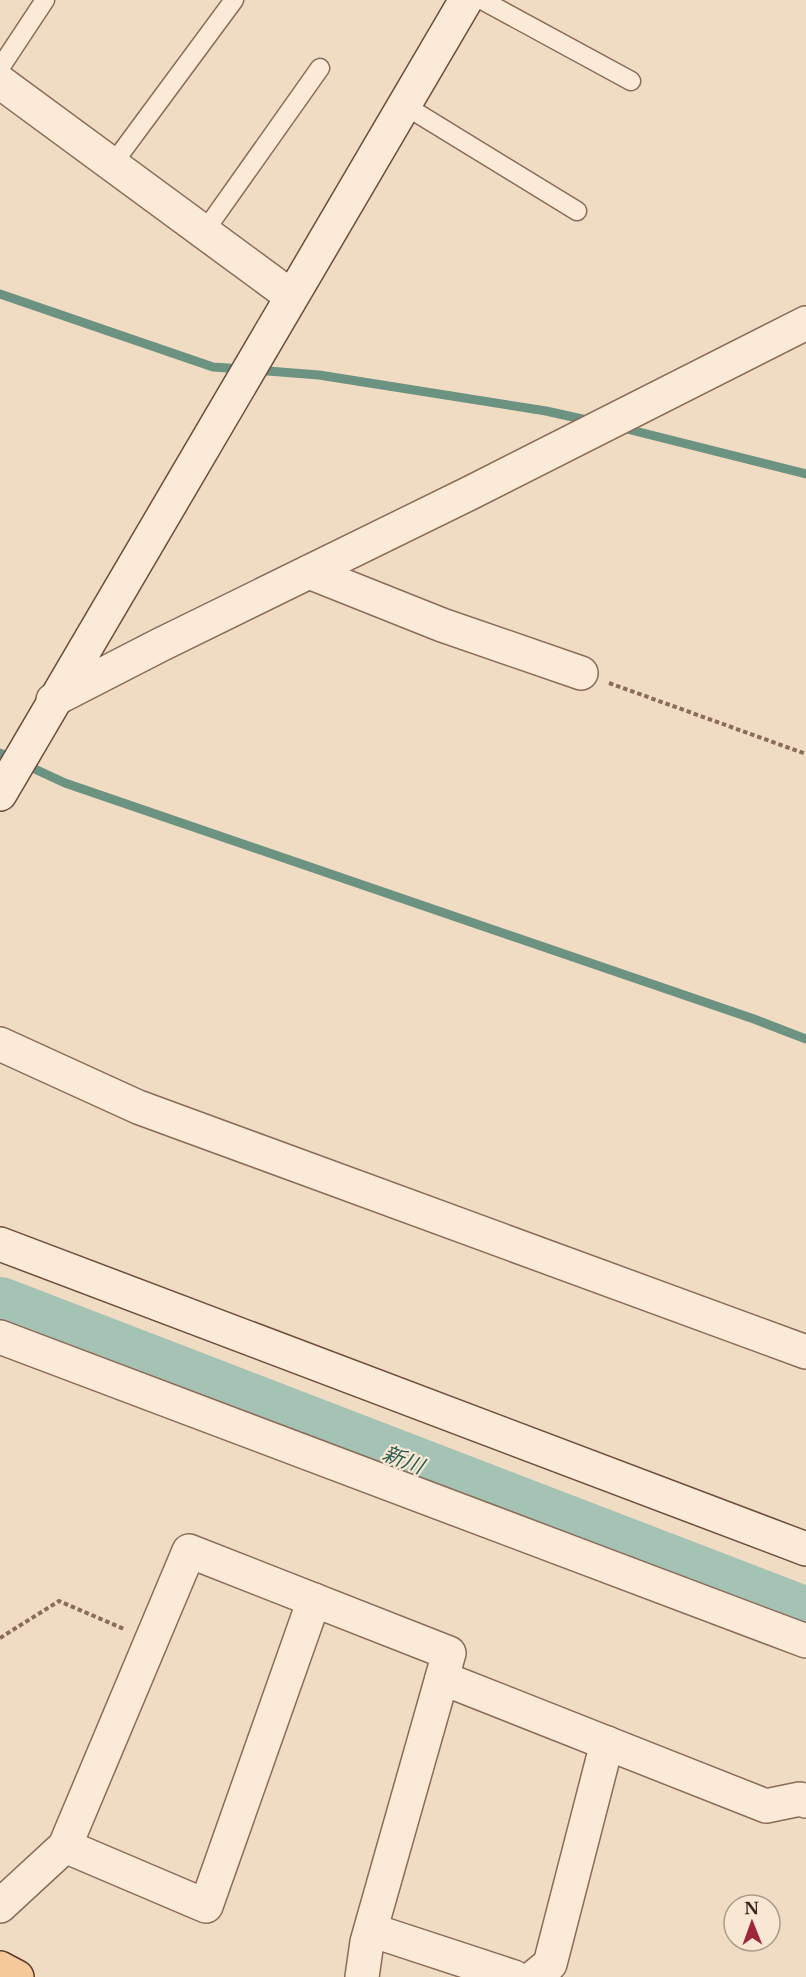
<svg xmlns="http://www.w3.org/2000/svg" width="806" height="1977" font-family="'Libre Baskerville','Noto Sans JP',serif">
  <rect width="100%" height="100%" fill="#f0dbc3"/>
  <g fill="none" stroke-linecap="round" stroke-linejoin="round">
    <!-- stream -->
    <g stroke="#6c9282" stroke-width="9">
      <path d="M0 294 213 367 241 369"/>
      <path d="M255 370 319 375 546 411 591 421"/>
      <path d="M619 427 806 474"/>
      <path d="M0 753 65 783 754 1019 806 1039"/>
    </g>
    <!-- river -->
    <path stroke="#a5c3b5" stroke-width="56" d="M0 1305 806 1615"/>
    <defs>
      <g id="lane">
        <path d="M482 0 631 81"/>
        <path d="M0 68 45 0"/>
        <path d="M404 105 577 211"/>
        <path d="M112 165 234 0"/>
        <path d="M204 232 320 68"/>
      </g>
      <g id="street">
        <path d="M0 82 291 296"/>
        <path d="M309 572 442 625 581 673"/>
        <path d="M53 700 160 645 470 493 806 323"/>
        <path d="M0 1044 138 1107 806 1352"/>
        <path d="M0 1337 806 1641"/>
        <path d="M442 1678 766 1806 800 1799 806 1801"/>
        <path d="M65 1846 206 1906 314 1600"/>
        <path d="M0 1906 65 1846 189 1551 449 1653 367 1942 362 1977"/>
        <path d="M371 1930 514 1977"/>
        <path d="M534 1977 550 1964 607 1743"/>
      </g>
      <g id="secondary">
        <path d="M0 794 466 0"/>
        <path d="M0 1244 806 1549"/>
      </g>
      <path id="primary" d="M0 1968 17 1977"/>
    </defs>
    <!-- lane casing -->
    <use href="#lane" stroke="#8b6b59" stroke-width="21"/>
    <!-- street casing -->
    <use href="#street" stroke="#8b6b59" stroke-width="36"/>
    <!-- secondary casing -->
    <use href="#secondary" stroke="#6d4c3c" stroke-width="36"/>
    <!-- primary casing -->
    <use href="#primary" stroke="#593a2d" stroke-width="36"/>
    <!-- path -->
    <g stroke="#8b6b59" stroke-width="4" stroke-dasharray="4.5 3" stroke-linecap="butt">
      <path d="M609 683 806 754"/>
      <path d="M0 1638 59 1601 124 1629"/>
    </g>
    <!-- lane -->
    <use href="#lane" stroke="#faead7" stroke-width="18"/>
    <!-- street -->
    <use href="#street" stroke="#faead7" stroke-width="33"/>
    <!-- secondary -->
    <use href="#secondary" stroke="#faead7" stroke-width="33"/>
    <!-- primary -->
    <use href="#primary" stroke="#f5c999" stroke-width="33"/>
  </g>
  <g text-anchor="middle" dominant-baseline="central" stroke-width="4.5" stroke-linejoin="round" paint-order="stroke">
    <!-- water labels -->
    <g font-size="21" font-style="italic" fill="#2c5b50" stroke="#f7e7d3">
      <text transform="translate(403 1460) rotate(21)">新川</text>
    </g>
  </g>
  <!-- north arrow -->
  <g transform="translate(752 1923) rotate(359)"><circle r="28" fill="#f7e7d3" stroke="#ac9a8b" stroke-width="1.5"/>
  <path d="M0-4.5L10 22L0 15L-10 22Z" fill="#9d263b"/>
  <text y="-9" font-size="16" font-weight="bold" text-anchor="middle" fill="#3b271e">N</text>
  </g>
</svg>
